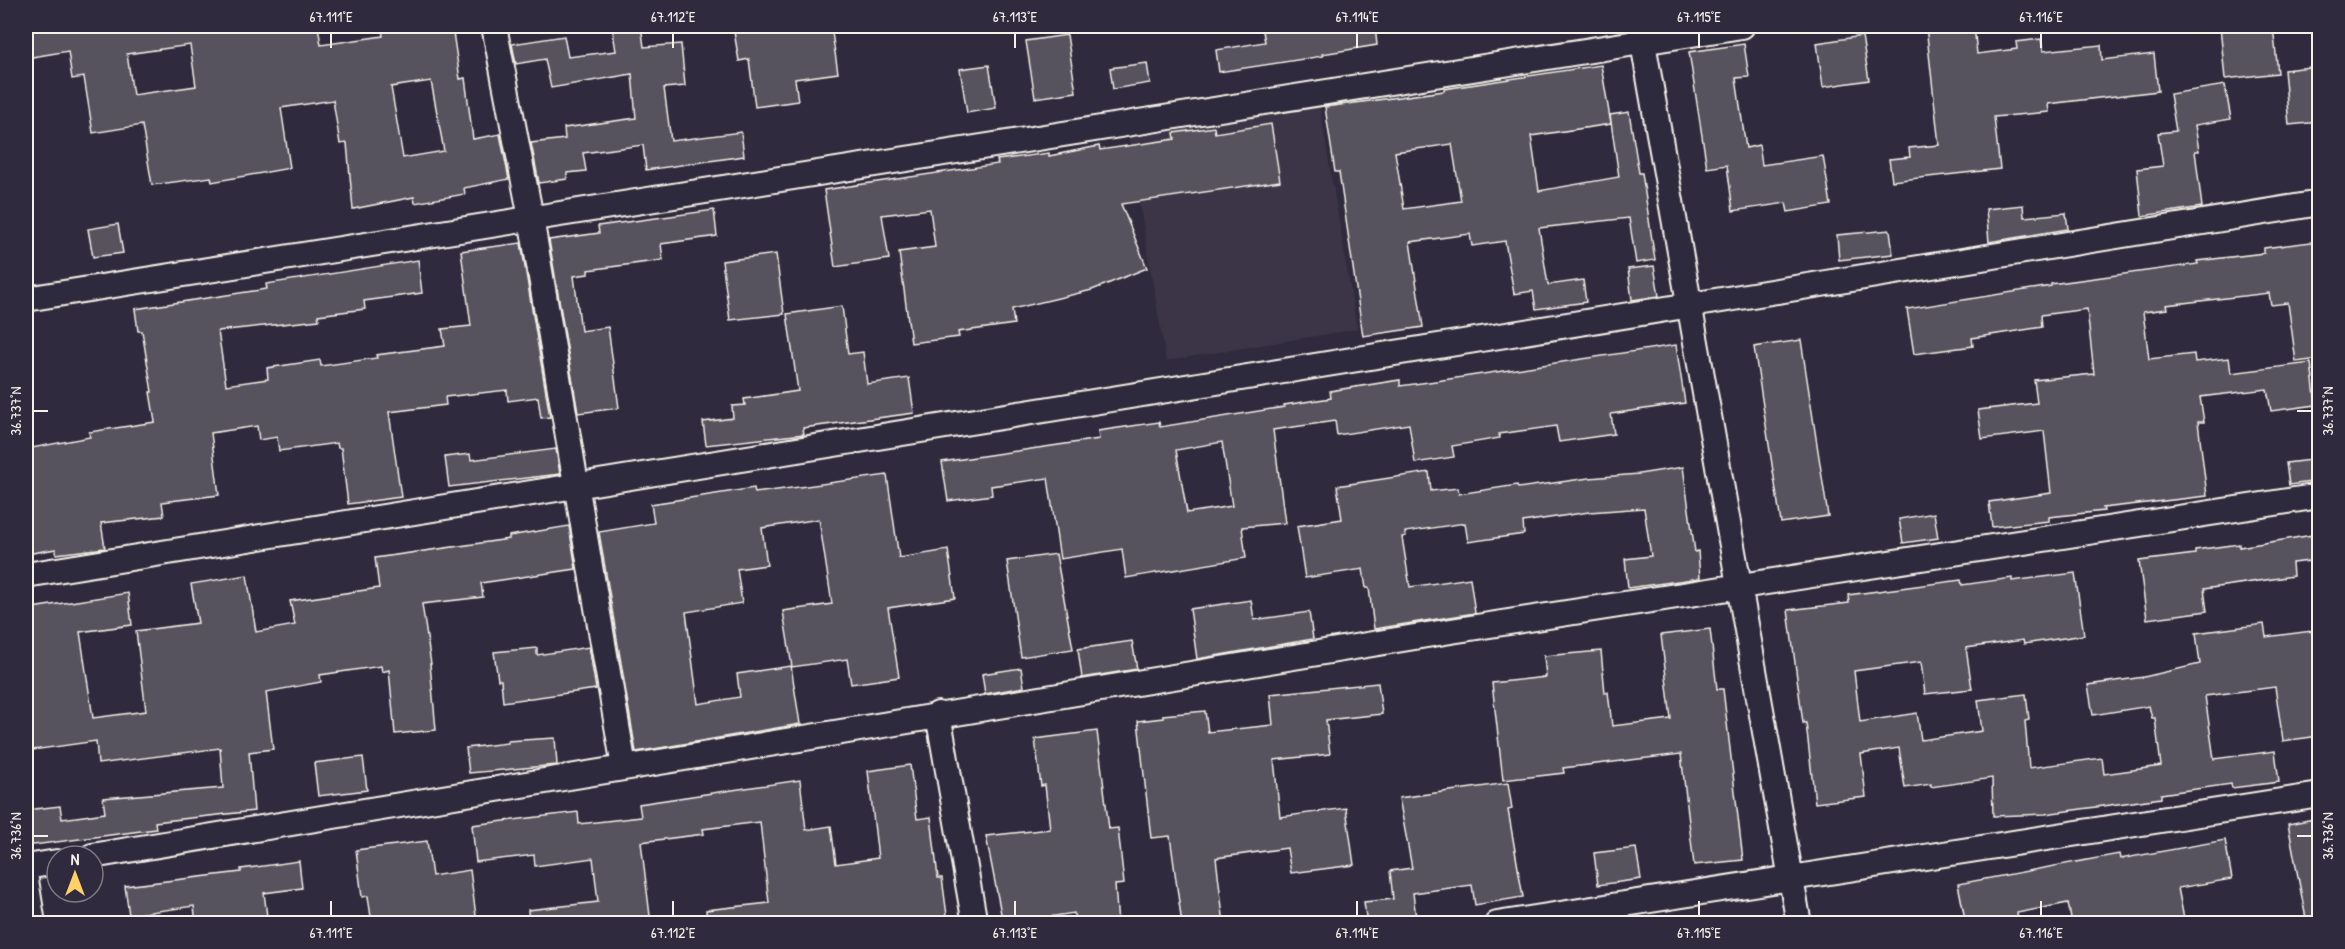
<svg xmlns="http://www.w3.org/2000/svg" width="2345" height="949" font-family="'Patrick Hand',sans-serif">
  <rect width="100%" height="100%" fill="#2f2a3d"/>
  <filter id="ink" filterUnits="userSpaceOnUse"><feTurbulence type="fractalNoise" baseFrequency=".0167" numOctaves="2"/><feDisplacementMap in="SourceGraphic" scale="12" xChannelSelector="R" yChannelSelector="G"/><feConvolveMatrix kernelMatrix="1 2 1 2 8 2 1 2 1" color-interpolation-filters="sRGB"/></filter>
  <g filter="url(#ink)">
    <!-- built -->
    <path fill="#3b3647" d="M1319 103 1357 329 1166 361 1128 135Z"/>
    <!-- building -->
    <g fill="#56525f" stroke="#f4f1e8" stroke-width="1.5" fill-rule="evenodd">
      <path d="M62 26H318L321 45 383 36 382 28 395 26H452L460 79 465 78 473 139 500 134 509 179 464 188 465 194 415 203 414 197 353 209 347 143 340 144 333 100 281 108 290 168 212 182 211 177 152 185 142 125 93 133 84 77 72 79 68 51 26 58V31ZM190 45 196 86 133 95 127 54ZM431 81 444 151 403 158 391 87Z"/>
      <path d="M612 26H641L644 47 681 44 685 86 664 88 671 141 741 132 744 156 646 170 643 145 583 153 586 171 567 173V179L539 183 531 143 565 139 564 128 636 118 632 74 551 88 545 59 516 64 512 44 564 36 568 57 616 51Z"/>
      <path d="M733 26H758L759 29 783 26H831L838 73 795 79 798 101 755 107 749 59 739 61Z"/>
      <path d="M1262 26H1375L1377 45 1322 54 1323 56 1219 72 1216 50 1265 42Z"/>
      <path d="M1926 26H1974L1977 54 2017 49 2016 42 2041 39 2043 51 2101 45 2102 60 2154 54 2158 91 2048 104 2049 112 1994 117 2000 169 1892 181 1889 159 1910 157 1909 148 1939 145Z"/>
      <path d="M2220 26H2273L2278 73 2225 79Z"/>
      <path d="M1067 35 1076 92 1035 98 1026 41Z"/>
      <path d="M1862 36 1869 80 1823 87 1817 43Z"/>
      <path d="M1744 44 1749 77 1736 78 1746 148 1759 145 1762 165 1823 156 1831 205 1788 212 1786 203 1733 211 1727 165 1707 168 1689 52Z"/>
      <path d="M1147 63 1150 83 1113 89 1110 68Z"/>
      <path d="M989 65 996 108 967 113 960 69Z"/>
      <path d="M1601 65 1611 124 1531 136 1539 191 1619 177 1610 115 1629 112 1639 173H1642L1655 260 1636 263 1629 218 1539 228 1548 285 1583 280 1586 302 1536 309 1533 291 1514 294 1505 241 1472 246 1470 234 1410 242 1423 327 1363 336 1339 172H1335L1325 107 1444 91V89ZM1452 144 1461 201 1404 209 1395 152Z"/>
      <path d="M2319 66V122L2289 125 2284 70Z"/>
      <path d="M2225 85 2231 119 2195 125 2199 151H2195L2202 207 2142 216 2137 169 2163 166 2158 133 2176 131 2170 94Z"/>
      <path d="M1271 124 1280 181 1121 204 1147 268 1092 290 1012 309 1014 324 958 332 959 337 911 343 899 252 935 247 930 209 882 215 889 259 835 267 824 190 998 164 997 160 1049 153V156L1099 146 1100 150 1175 139 1174 133 1214 127 1215 133Z"/>
      <path d="M2023 205 2024 217 2066 213 2068 229 1989 242 1986 209Z"/>
      <path d="M714 210 717 236 661 244 663 260 588 270V274L574 276 581 331 608 327 619 408 578 413 549 240 599 233 598 226Z"/>
      <path d="M118 224 123 253 93 257 88 229Z"/>
      <path d="M1890 230 1893 254 1839 260 1837 235Z"/>
      <path d="M2319 241V359L2296 362 2288 303 2271 305 2269 293 2166 305 2167 309 2143 312 2149 359 2194 354 2195 362 2229 358 2231 373 2311 363 2316 405 2271 411 2267 389 2200 397 2204 422H2198L2207 496 2103 508 2104 511 2049 517V521L1992 527 1989 502 2051 493 2044 431 1982 439 1978 410 2037 403 2034 380 2094 374 2087 309 2041 315 2042 327 1972 338 1973 346 1914 354 1907 309 2051 286V284L2198 264 2197 261 2264 253V248Z"/>
      <path d="M521 243 550 417 541 418 538 397 508 401 507 390 445 397 446 405 389 412 401 497 348 504 341 448H338L337 443 279 451 277 437 259 440 257 426 211 433 219 495 162 502 164 516 101 523 105 548 56 554V549L26 554V449L90 437 89 432 155 422 150 392H152L142 331H138L135 309 267 289 266 284 418 260 422 293 364 301 365 309 318 315 319 320 218 331 226 385 268 379 267 368 320 360 321 366 377 358 376 355 445 346 442 329 471 326 461 251Z"/>
      <path d="M776 254 784 314 730 320 722 261Z"/>
      <path d="M1654 266 1659 296 1632 300 1628 269Z"/>
      <path d="M842 306 848 354 863 352 867 384 909 378 914 413 803 428 804 434 706 445 703 422 733 418 732 406 745 405 744 399 798 391 787 314Z"/>
      <path d="M1801 340 1828 516 1781 523 1754 347Z"/>
      <path d="M1676 345 1685 403 1611 414 1614 434 1559 442 1556 426 1499 434 1500 438 1452 446 1454 457 1415 463 1409 424 1337 435 1335 421 1273 430 1285 523 1242 527 1246 558 1126 578 1122 549 1060 559 1048 478 991 486 992 495 948 501 942 462 1099 439 1098 431 1159 422 1160 427 1284 407V405L1331 398 1330 391 1400 380V386L1436 381ZM1222 442 1232 506 1187 513 1176 450Z"/>
      <path d="M556 449 560 474 449 487 445 457 470 454 471 460Z"/>
      <path d="M2319 459V481L2289 485 2286 463Z"/>
      <path d="M1683 467 1695 552 1698 551 1700 578 1628 588 1625 559 1651 556 1644 508 1589 512 1523 522 1524 534 1468 542 1465 523 1405 532 1406 536 1402 537 1410 587 1470 578 1475 613 1374 629 1369 588H1366L1363 569 1305 578 1297 526 1342 519 1337 486 1429 472 1431 491 1458 488 1459 494 1517 485 1518 488 1589 478 1639 474Z"/>
      <path d="M887 475 899 558 948 550 955 598 888 608 899 677 851 684 847 659 792 667 783 611 832 604 819 519 762 528 767 565 737 569 742 603 686 612 698 704 740 697 737 674 791 666 800 724 636 752 599 532 654 523 651 504 754 488 755 493Z"/>
      <path d="M1934 513 1938 538 1903 543 1899 519Z"/>
      <path d="M569 526 576 569 481 583 483 597 422 604 431 664H430L436 730 395 734 389 670 382 672 381 666 320 675 321 682 266 692 273 749 249 752 254 811 155 822 156 829 26 846V810L60 806 62 819 105 813 103 798 223 788 220 748 98 764 96 741 26 751V609L128 593 132 625 80 632 93 718 146 711 136 631 198 623 191 584 247 575 256 632 295 625 290 601 379 588 375 558 509 539V536Z"/>
      <path d="M2319 534V560L2292 563 2293 576 2204 589 2207 611 2147 619 2139 561 2195 554V550L2239 544V547Z"/>
      <path d="M1056 554 1073 649 1021 657 1007 561Z"/>
      <path d="M2075 573 2084 635 2024 644 2023 640 1966 648 1972 689 1925 694 1921 662 1854 671 1860 722 1917 713 1921 740 1982 731 1978 700 2026 694 2029 720 2025 721 2029 768 2102 758 2104 774 2161 766 2155 718H2152L2149 706 2093 715 2088 685 2144 677 2200 664 2196 633 2264 624 2266 637 2312 631 2315 652 2319 651V736L2283 741 2275 687 2205 696 2214 759 2275 751 2279 782 2232 788 2231 784 2161 794V798L2045 814 1993 816 1992 778 1931 787V784L1905 788 1899 748 1861 754 1866 797 1815 803 1806 723H1803L1788 610 1849 603 1848 595 1961 580 1962 585 2012 578V581Z"/>
      <path d="M1251 600 1254 620 1309 612 1313 639 1197 659 1190 609Z"/>
      <path d="M1710 629 1717 689H1723L1743 860 1694 865 1681 754 1563 768 1564 773 1503 780 1492 683 1546 677 1544 656 1601 651 1605 693 1608 692 1612 726 1671 719 1661 635Z"/>
      <path d="M1132 641 1137 669 1082 678 1078 649Z"/>
      <path d="M589 647 596 689 503 702 501 680H498L494 652 537 648V655Z"/>
      <path d="M1021 668 1024 687 985 694 982 674Z"/>
      <path d="M1378 683 1382 714 1326 720 1330 754 1274 760 1280 817 1346 808 1354 865 1291 873 1287 848 1216 858 1224 924H1182L1170 836 1151 838 1138 721 1163 718V715L1205 711 1208 732 1273 725 1270 694Z"/>
      <path d="M1097 731 1109 829 1118 828 1124 884 1115 885 1118 924H1075L1074 913 1003 924 986 836 1050 829 1045 785 1041 786 1035 739Z"/>
      <path d="M555 738 557 765 469 773 466 748 508 743 507 741Z"/>
      <path d="M363 757 367 790 318 796 314 763Z"/>
      <path d="M910 765 917 819 931 817 938 878H942L948 923 707 924 706 910 769 903 760 822 703 829 704 834 641 842 651 924H529L528 910 598 902 593 858 535 866 534 855 476 862 472 825 578 812 579 824 641 817 639 804 800 780 806 830 831 826 836 864 878 858 868 771Z"/>
      <path d="M1508 783 1512 809 1508 810 1523 897 1475 905 1472 885 1413 893 1416 918 1367 924 1364 902 1393 899 1390 871 1412 868 1399 798Z"/>
      <path d="M2319 818V924H2307L2288 824Z"/>
      <path d="M2225 840 2232 879 2178 888 2185 924H2072L2068 903 2017 913 2019 924H1966L1958 884 2119 854 2120 859Z"/>
      <path d="M427 841 432 876 470 870 477 924H372L368 896 362 897 356 850Z"/>
      <path d="M1636 848 1641 879 1598 885 1594 853Z"/>
      <path d="M299 861 302 888 264 893 268 924H196L194 906 129 915 125 886 241 872V869Z"/>
    </g>
    <g fill="none" stroke-linecap="round" stroke-linejoin="round">
      <defs>
        <g id="street">
          <path d="M494 26 531 218 624 767"/>
          <path d="M1640 26 1799 924"/>
          <path d="M26 299 1742 26"/>
          <path d="M26 575 2320 203"/>
          <path d="M938 714 975 924"/>
          <path d="M92 856 1451 631 2320 496"/>
          <path d="M26 867 57 862"/>
          <path d="M26 880 33 924"/>
          <path d="M1497 924 2320 795"/>
        </g>
      </defs>
      <!-- street casing -->
      <use href="#street" stroke="#f4f1e8" stroke-width="28"/>
      <!-- street -->
      <use href="#street" stroke="#2f2a3d" stroke-width="24"/>
    </g>
  </g>
  <!-- ticks -->
  <path fill="none" stroke="#f4f1e8" stroke-width="2" d="M331 33V48M673 33V48M1015 33V48M1357 33V48M1699 33V48M2041 33V48M33 411H48M2297 411H2312M33 836H48M2297 836H2312M331 901V916M673 901V916M1015 901V916M1357 901V916M1699 901V916M2041 901V916"/>
  <!-- margin -->
  <rect width="2345" height="949" fill="none" stroke="#2f2a3d" stroke-width="66"/>
  <!-- north arrow -->
  <g transform="translate(75 874)"><circle r="28" fill="#2f2a3d" stroke="#7e7a81" stroke-width="1.5"/>
  <path d="M0-4.5L10 22L0 15L-10 22Z" fill="#ffd166"/>
  <text y="-9" font-size="16" font-weight="bold" text-anchor="middle" fill="#f4f1e8">N</text>
  </g>
  <rect x="33" y="33" width="2279" height="883" fill="none" stroke="#f4f1e8" stroke-width="2"/>
  <g font-size="15" text-anchor="middle" fill="#f4f1e8">
    <text x="331" y="22">67.111°E</text>
    <text x="673" y="22">67.112°E</text>
    <text x="1015" y="22">67.113°E</text>
    <text x="1357" y="22">67.114°E</text>
    <text x="1699" y="22">67.115°E</text>
    <text x="2041" y="22">67.116°E</text>
    <text transform="translate(16 411) rotate(-90)" y="5">36.737°N</text>
    <text transform="translate(2328 411) rotate(-90)" y="5">36.737°N</text>
    <text transform="translate(16 836) rotate(-90)" y="5">36.736°N</text>
    <text transform="translate(2328 836) rotate(-90)" y="5">36.736°N</text>
    <text x="331" y="938">67.111°E</text>
    <text x="673" y="938">67.112°E</text>
    <text x="1015" y="938">67.113°E</text>
    <text x="1357" y="938">67.114°E</text>
    <text x="1699" y="938">67.115°E</text>
    <text x="2041" y="938">67.116°E</text>
  </g>
</svg>
